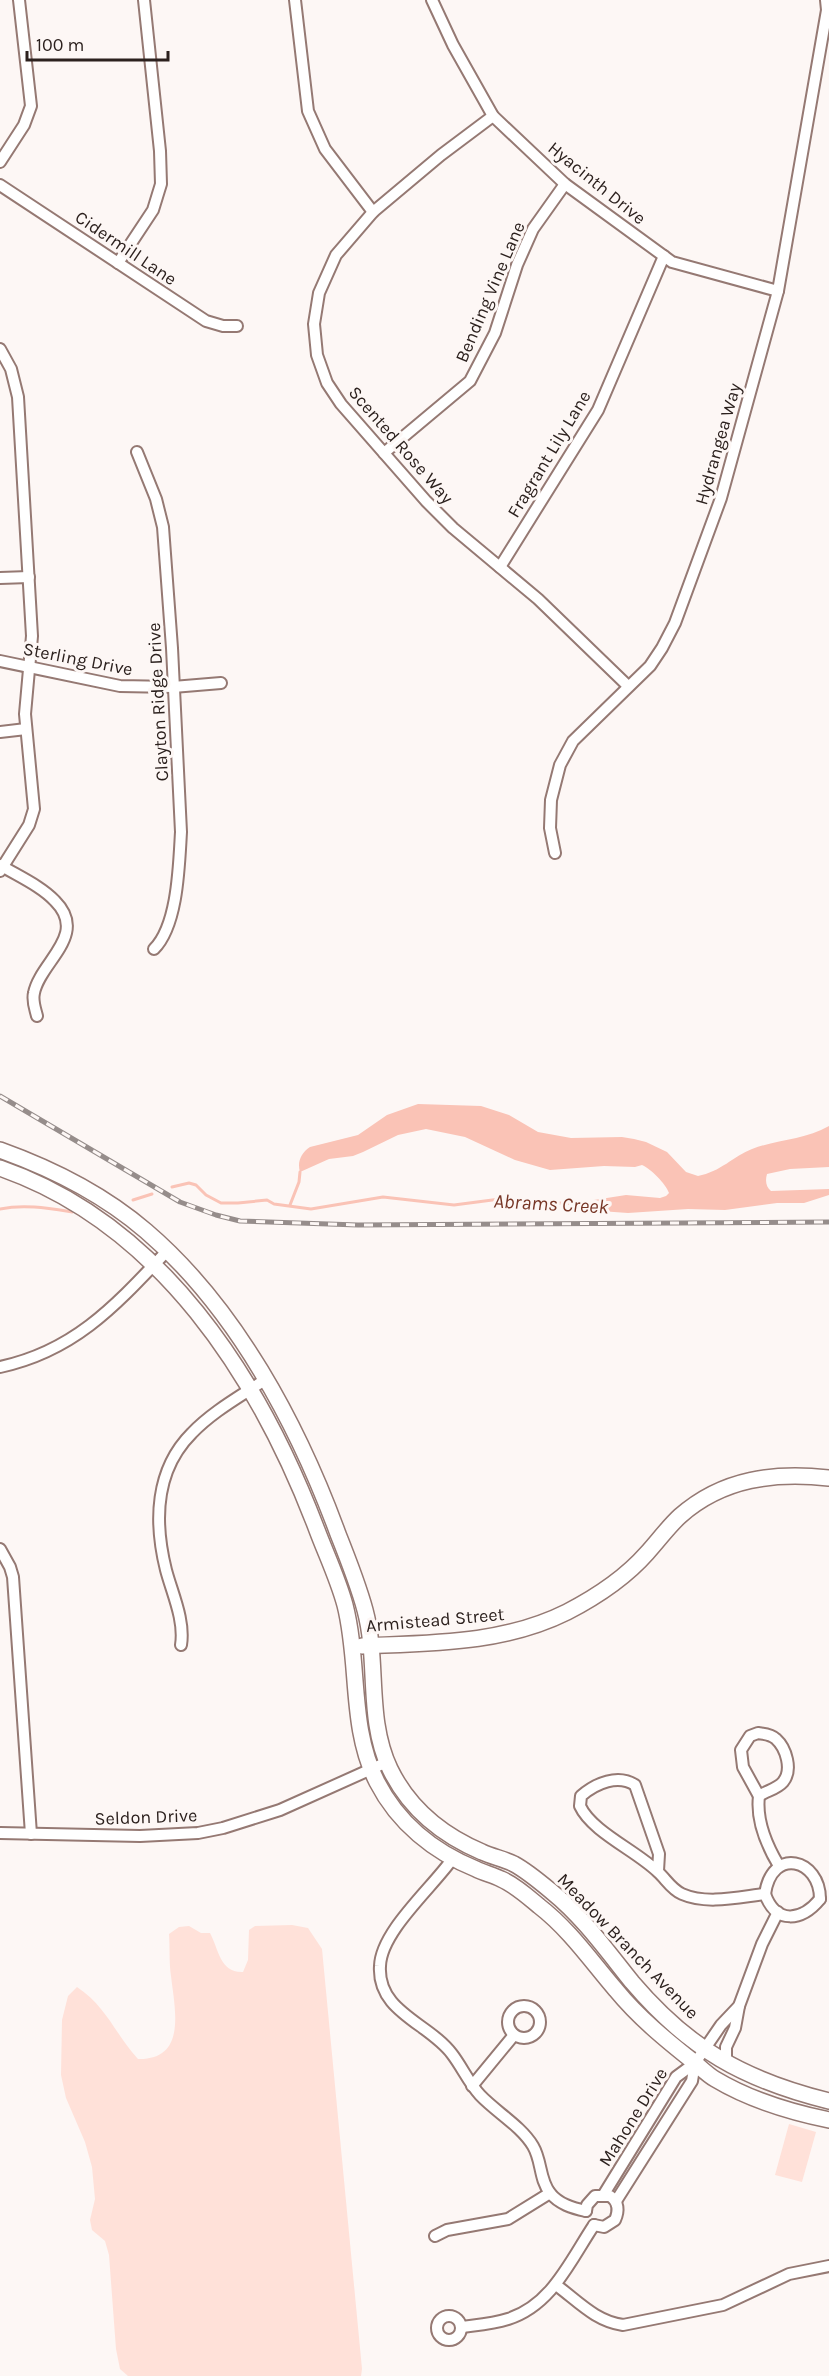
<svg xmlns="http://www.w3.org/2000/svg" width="829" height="2376" font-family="Karla,sans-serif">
  <rect width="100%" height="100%" fill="#fdf7f5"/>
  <!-- green -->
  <g fill="#ffe1d9">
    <path d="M292 1925 308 1928 322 1949 362 2369 361 2376H128L120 2369 116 2349 109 2255 105 2241 92 2230 90 2220 95 2199 92 2167 85 2142 66 2098 61 2075 62 2020 68 1996 77 1987C107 2007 115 2034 138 2059 187 2060 175 2010 171 1976 169 1963 170 1948 169 1934L179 1927 189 1926 201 1933H210C219 1950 220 1973 243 1972L248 1960 249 1930 255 1926Z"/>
    <path d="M789 2124 816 2132 802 2182 775 2175Z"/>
  </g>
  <!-- water -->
  <path fill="#fac3b6" d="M418 1104 481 1106 509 1115 538 1132 571 1138 622 1137 634 1139 646 1142 667 1152 686 1172 698 1176C720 1172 734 1156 752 1149 778 1139 805 1140 829 1126V1167L790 1169 767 1174C765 1181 766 1187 771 1191L829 1189V1195L804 1203H777L725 1210 688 1209 628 1213 600 1211 591 1206 594 1200 626 1195 660 1198 666 1196 669 1193C666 1184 650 1168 642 1165L635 1167 604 1166 550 1170 515 1160 465 1137 426 1129 398 1135 363 1152 353 1156 329 1159 300 1172C297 1162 301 1153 310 1147L358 1135 387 1115Z"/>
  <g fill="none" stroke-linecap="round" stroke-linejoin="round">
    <!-- stream -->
    <g stroke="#fac3b6" stroke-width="3">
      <path d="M172 1187 189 1183 196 1185 206 1195 221 1203H238L267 1200 274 1204 311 1209 383 1197 454 1205 500 1199 523 1204 567 1203 593 1206"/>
      <path d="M133 1200 152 1194"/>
      <path d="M290 1205 299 1182 300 1172"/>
      <path d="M0 1209C24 1204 47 1208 72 1212"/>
    </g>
    <defs>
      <g id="street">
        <path d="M295 0 308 111 325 149 373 212"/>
        <path d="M432 0 453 45 493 116 565 184 672 262 778 291"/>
        <path d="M493 116 441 155 373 212 336 255 319 293 314 324 317 355 327 383 341 404 426 501 453 528 538 599 628 686"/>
        <path d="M0 162 24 125 31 106 19 0"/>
        <path d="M0 185 206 321 223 326H237"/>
        <path d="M118 263 153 210 161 184 160 151 144 0"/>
        <path d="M0 349 11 369 18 397 32 636 25 714 34 809 29 825 0 871"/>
        <path d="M137 452 156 499 163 527 172 648 181 832C179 865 178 925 154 949"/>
        <path d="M384 453 470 381 495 333 517 265 533 229 565 184"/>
        <path d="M500 567 598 410 664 256"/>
        <path d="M0 578 29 577"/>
        <path d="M0 661 120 686 173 687 221 683"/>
        <path d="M0 732 26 729"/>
        <path d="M555 853 550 828 551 800 560 765 573 741 650 666 662 648 675 623 721 498 778 291 827 10 826 0"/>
        <path d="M0 865C18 876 41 886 55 901 89 935 40 962 34 993 32 1001 35 1008 37 1016"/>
        <path d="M0 1367C75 1351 116 1305 167 1251"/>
        <path d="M0 1549 10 1567 13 1577 31 1834"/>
        <path d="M181 1645C185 1620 172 1593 166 1570 154 1522 155 1470 192 1433 213 1411 241 1396 266 1379"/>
        <path d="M758 1733C764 1734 771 1734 776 1739 786 1748 793 1770 783 1782 777 1789 766 1791 759 1796L743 1767 741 1750 750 1736Z"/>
        <path d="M759 1796C756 1820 767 1846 779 1866"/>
        <path d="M0 1833 140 1836 198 1833 223 1828 280 1810 387 1762"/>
        <path d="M453 1858C433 1887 381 1931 380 1966 377 2012 429 2023 452 2054 462 2067 469 2083 480 2095 496 2112 521 2126 533 2146 542 2161 539 2179 550 2193 559 2204 572 2208 586 2211"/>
        <path d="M658 1871 659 1854 635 1785C618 1774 596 1783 581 1796L580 1806C592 1832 637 1851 658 1872 666 1879 671 1889 682 1894 707 1905 739 1897 765 1894"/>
        <path d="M765 1894C772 1846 820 1859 820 1899"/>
        <path d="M765 1894C776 1925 802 1921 820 1899"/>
        <circle cx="524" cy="2022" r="16"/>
        <path d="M726 2063V2047L735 2028 739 2006"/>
        <path d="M472 2086 514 2035"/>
        <path d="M604 2194 676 2077 695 2063 721 2025 739 2006 762 1944 778 1912"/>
        <path d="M616 2201 692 2081 695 2063"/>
        <path d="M586 2211 587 2205 595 2196H610C619 2202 619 2211 615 2220L604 2227 594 2225"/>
        <path d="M435 2236 447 2230 508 2219 550 2193"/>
        <path d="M556 2285C578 2301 595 2321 623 2325L723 2305 789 2274 829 2266"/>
        <circle cx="449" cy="2328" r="12"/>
        <path d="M462 2327C477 2325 493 2324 508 2319 552 2305 570 2261 594 2225"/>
      </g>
      <g id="secondary">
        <path d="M0 1150C53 1169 103 1194 146 1231 236 1308 298 1425 338 1534 348 1559 358 1584 365 1610 379 1662 366 1719 390 1769 409 1808 442 1835 482 1852 493 1857 504 1859 514 1864 527 1871 540 1882 552 1892 583 1917 607 1951 632 1982 689 2049 744 2080 829 2101"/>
        <path d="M0 1168C161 1224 259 1377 317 1530 326 1554 338 1579 345 1605 360 1664 349 1727 377 1782 398 1823 434 1852 476 1869 484 1873 493 1875 501 1879 515 1885 527 1896 539 1906 570 1930 591 1961 616 1990 639 2018 666 2040 695 2063 701 2068 708 2075 715 2079 750 2100 790 2112 829 2120"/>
        <path d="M362 1646C432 1643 503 1644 567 1612 596 1597 625 1578 647 1553 658 1541 668 1527 680 1516 723 1478 775 1472 829 1478"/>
      </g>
    </defs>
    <!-- street casing -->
    <use href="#street" stroke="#957973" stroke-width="14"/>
    <!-- secondary casing -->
    <use href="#secondary" stroke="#957973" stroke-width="18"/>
    <!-- street -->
    <use href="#street" stroke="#fff" stroke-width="10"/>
    <!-- secondary -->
    <use href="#secondary" stroke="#fff" stroke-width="15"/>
    <defs>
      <path id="rail" d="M0 1096 180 1202 216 1215 240 1221 358 1225 829 1222"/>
    </defs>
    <!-- rail casing -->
    <use href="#rail" stroke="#968d8b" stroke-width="5"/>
    <!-- rail -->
    <use href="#rail" stroke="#fdf7f5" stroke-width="3" stroke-dasharray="9" stroke-linecap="butt"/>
  </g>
  <g text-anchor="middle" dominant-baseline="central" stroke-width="6" stroke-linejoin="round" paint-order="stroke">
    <!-- street labels -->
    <g font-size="18" fill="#2c211e" stroke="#fdf7f5">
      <text transform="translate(597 183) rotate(39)">Hyacinth Drive</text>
      <text transform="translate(126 248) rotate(34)">Cidermill Lane</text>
      <text transform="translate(490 292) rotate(-67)">Bending Vine Lane</text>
      <text transform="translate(718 444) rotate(-74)">Hydrangea Way</text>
      <text transform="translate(401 445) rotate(49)">Scented Rose Way</text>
      <text transform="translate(549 454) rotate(-59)">Fragrant Lily Lane</text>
      <text transform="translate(78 659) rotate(11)">Sterling Drive</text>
      <text transform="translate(158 702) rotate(-93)">Clayton Ridge Drive</text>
      <text transform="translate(435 1620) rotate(-5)">Armistead Street</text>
      <text transform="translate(146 1817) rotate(-2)">Seldon Drive</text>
      <text transform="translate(628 1946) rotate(46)">Meadow Branch Avenue</text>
      <text transform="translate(633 2117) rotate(-58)">Mahone Drive</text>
    </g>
    <!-- water labels -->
    <g font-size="20" font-style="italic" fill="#763525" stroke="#fdf7f5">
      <text transform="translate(551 1204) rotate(3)">Abrams Creek</text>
    </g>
  </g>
  <!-- scale -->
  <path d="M27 51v9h141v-9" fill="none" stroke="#2c211e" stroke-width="3"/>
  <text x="36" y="51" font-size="18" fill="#2c211e" stroke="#fdf7f5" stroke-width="4.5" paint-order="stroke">100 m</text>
</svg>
